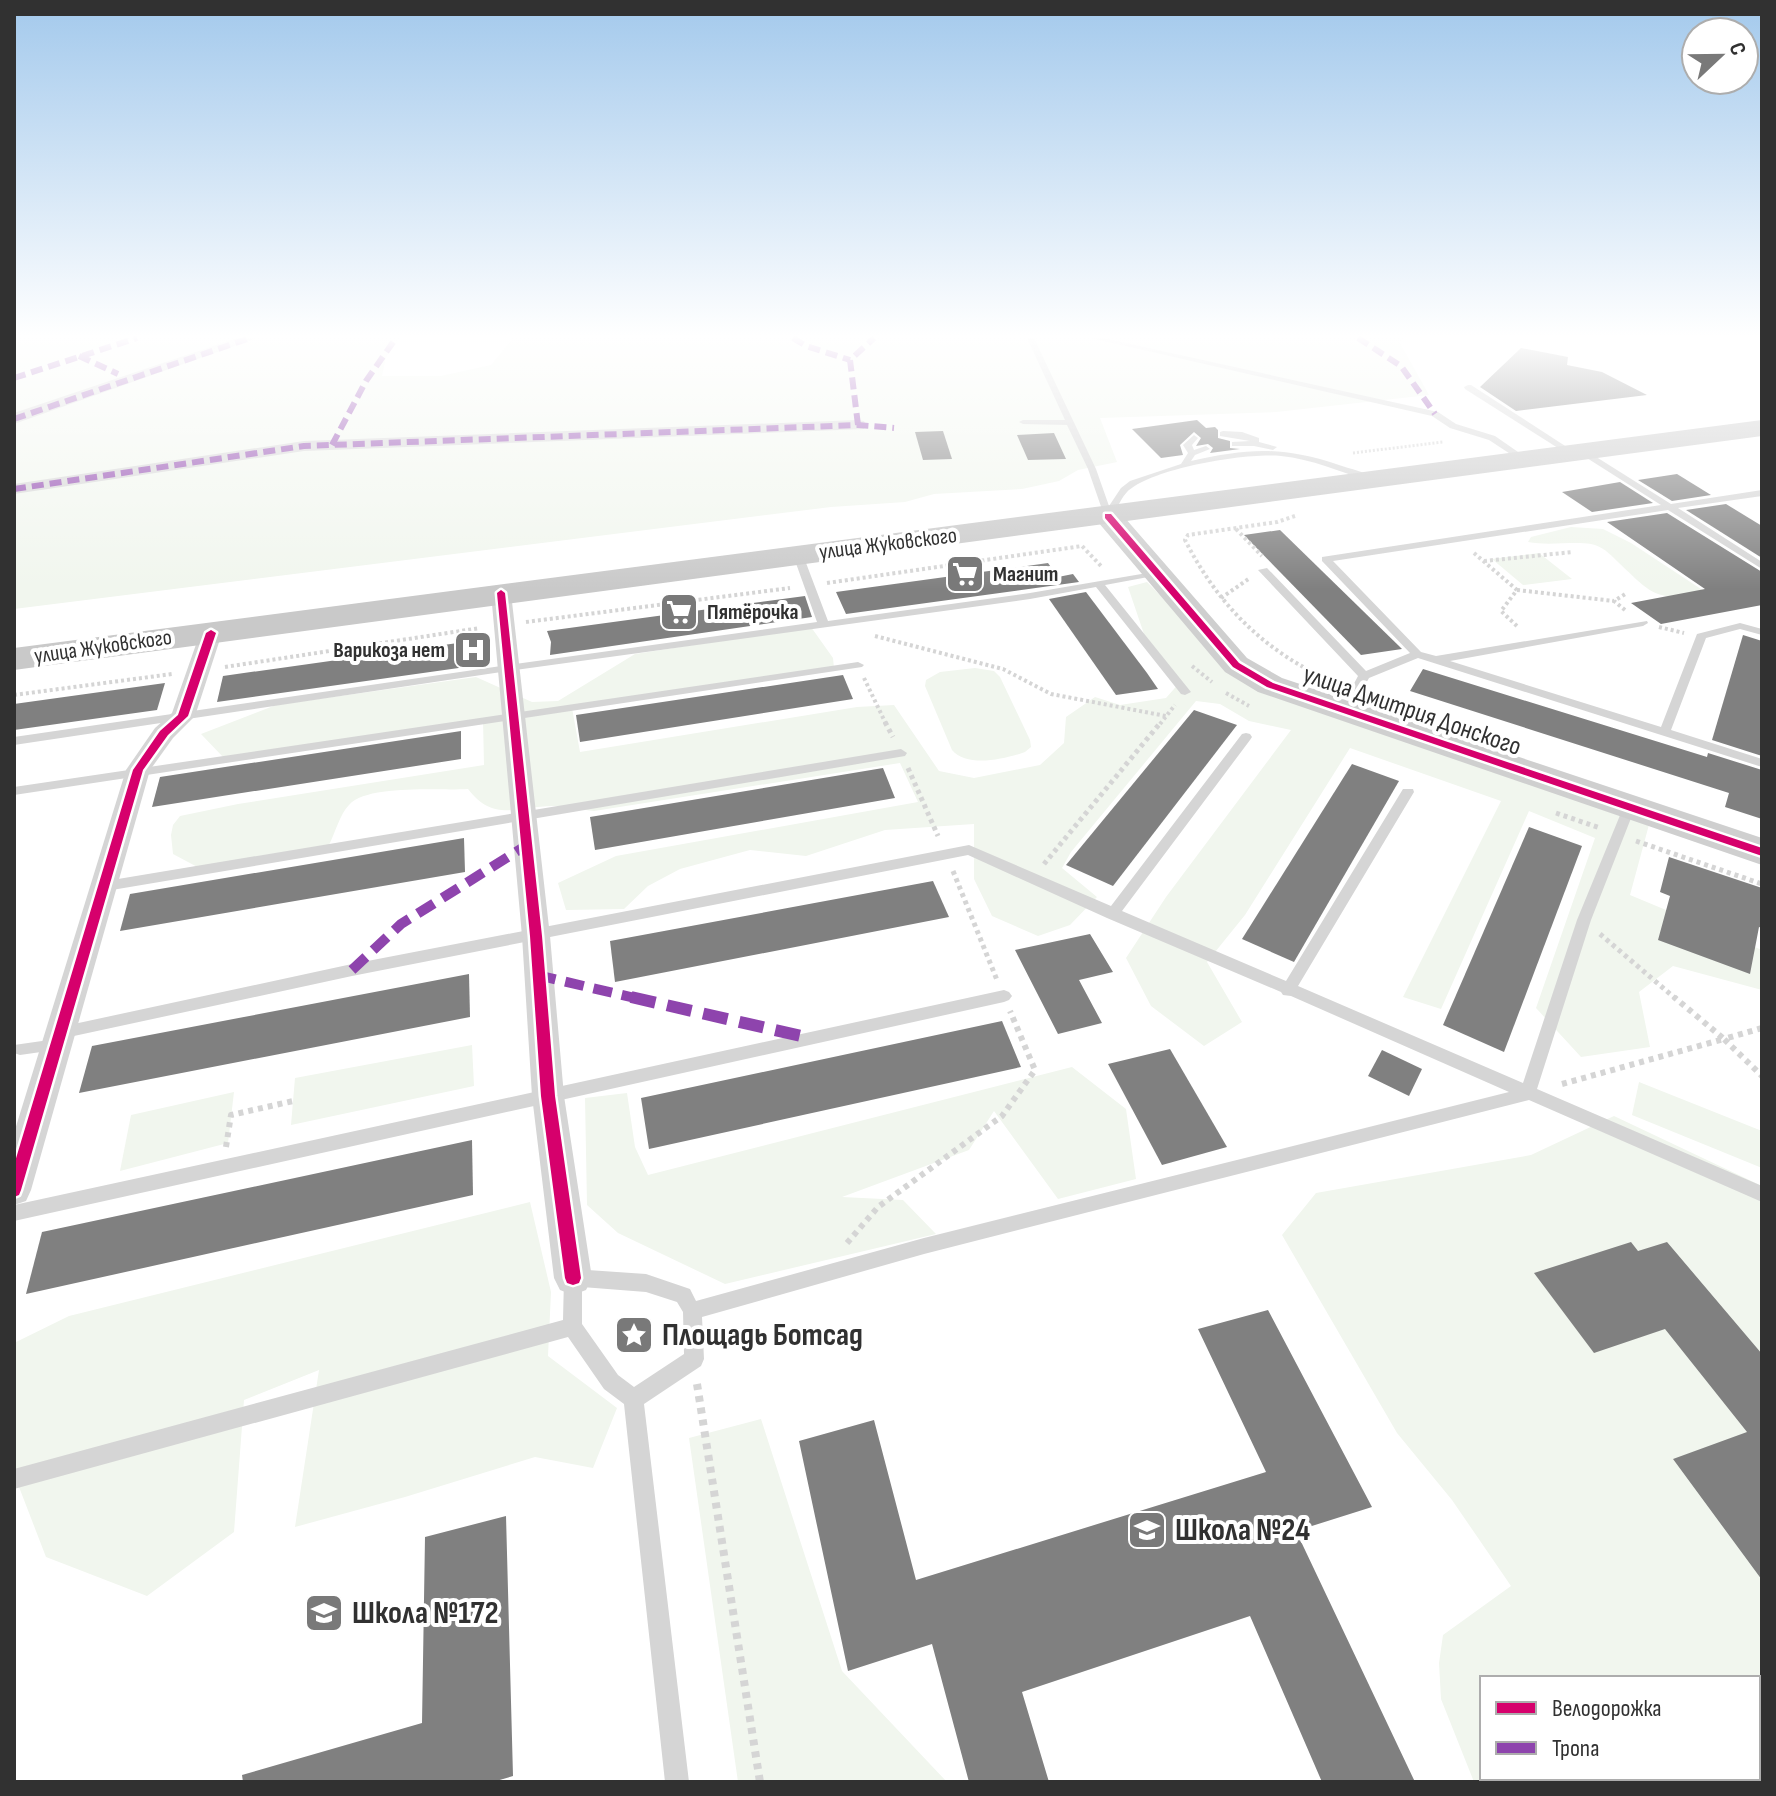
<svg xmlns="http://www.w3.org/2000/svg" width="1776" height="1796" font-family="'Sofia Sans Condensed',sans-serif">
  <rect width="100%" height="100%" fill="#fff"/>
  <!-- green -->
  <g fill="#f1f6ee" fill-rule="evenodd">
    <path d="M14 338H400L386 357 382 376H441L491 365 513 338H1404L1400 343 1429 395 1276 412 1100 418 1117 462 1078 470 1059 481 1022 489 934 494 905 502 831 507 14 609Z"/>
    <path d="M1571 527 1603 529 1631 543 1704 591C1656 604 1651 593 1617 561 1609 553 1602 546 1591 544 1573 541 1549 546 1528 542L1531 537Z"/>
    <path d="M1539 553 1572 579 1523 585 1492 559Z"/>
    <path d="M1147 582 1234 669 1650 821 1630 895 1762 950V990L1673 966 1639 992 1650 1047 1581 1057 1536 1008 1595 838 1529 811 1441 1009 1403 997 1501 801 1350 748 1245 915 1207 962 1242 1022 1204 1046 1151 1006 1126 958 1166 897 1291 730 1249 721 1220 704 1196 701 1071 852 1062 868 1097 897 1070 925 1038 936 992 916 974 879V824L885 830 806 856 750 850 680 869 648 886 624 909 566 910 558 883 616 856 918 802 900 763 594 811C581 810 568 806 556 806 518 805 495 824 468 789 440 791 368 784 349 805 340 814 335 833 329 845L203 870 173 854 171 835 173 825 180 816 238 804 484 765 483 720 223 757 201 734 276 705 476 677 532 702 558 701 635 654 811 627 833 658 834 668 572 708 580 752 857 707 894 705 939 771 974 778 1040 765 1064 743 1066 717 1095 697 1120 705 1166 698 1181 681 1144 634 1128 587Z"/>
    <path d="M975 668 994 671 1000 677 1030 740 1031 747 1025 752C1005 759 967 768 952 750L925 686 926 680 940 672Z"/>
    <path d="M472 1045 474 1086 291 1125 295 1078Z"/>
    <path d="M1072 1067 1126 1109 1136 1179 1058 1199 994 1111 969 1150 842 1197 903 1200 936 1234 725 1284 618 1233 587 1205 585 1098 627 1093 635 1147 648 1175Z"/>
    <path d="M1639 1082 1762 1131V1168L1632 1115Z"/>
    <path d="M234 1092 228 1143 120 1171 131 1115Z"/>
    <path d="M1614 1116 1762 1186V1782H1474L1441 1699 1439 1663 1443 1635 1511 1586 1452 1500 1397 1433 1282 1235 1316 1193 1531 1155ZM1482 1678H1758V1778H1482Z"/>
    <path d="M530 1202 551 1292 548 1356 617 1408 593 1468 535 1457 405 1497 295 1527 319 1370 244 1400 234 1532 147 1596 46 1557 14 1474V1343L69 1316Z"/>
    <path d="M761 1419 842 1671 947 1782H738L689 1438Z"/>
  </g>
  <!-- building -->
  <g fill="#808080">
    <path d="M1521 348 1568 357 1567 365 1602 372 1647 395 1516 411 1480 387Z"/>
    <path d="M1197 420 1206 428 1215 427 1218 430V438L1230 441V448L1240 449 1210 453 1213 448 1208 444 1196 446 1201 438 1194 432 1180 445 1183 455 1161 458 1132 429Z"/>
    <path d="M943 431 952 459 923 460 915 432Z"/>
    <path d="M1054 433 1066 459 1028 460 1017 435Z"/>
    <path d="M1677 474 1711 495 1672 501 1638 480Z"/>
    <path d="M1620 482 1653 503 1592 512 1562 492Z"/>
    <path d="M1726 504 1762 526V558L1686 510Z"/>
    <path d="M1667 513 1762 572V605L1661 624 1631 603 1705 589 1607 522Z"/>
    <path d="M1280 530 1400 647 1402 649 1361 655 1244 535Z"/>
    <path d="M1048 563 1058 577 1073 574 1079 582 846 614 836 592Z"/>
    <path d="M1086 592 1147 673 1158 689 1116 695 1049 599Z"/>
    <path d="M805 596 812 617 550 655 551 642 547 631Z"/>
    <path d="M1743 635 1762 641V756L1712 740Z"/>
    <path d="M479 640 480 665 217 702 223 676Z"/>
    <path d="M1423 669 1707 757 1708 753 1762 770V819L1725 807 1729 793 1410 691Z"/>
    <path d="M843 675 853 699 580 742 576 715Z"/>
    <path d="M165 683 157 710 14 730V704Z"/>
    <path d="M1194 710 1237 725 1113 886 1066 865Z"/>
    <path d="M461 731V759L152 807 160 777Z"/>
    <path d="M1352 764 1399 781 1294 962 1242 939Z"/>
    <path d="M883 768 895 798 595 850 590 817Z"/>
    <path d="M1529 827 1582 846 1504 1052 1443 1025Z"/>
    <path d="M464 838 465 872 120 931 130 894Z"/>
    <path d="M1669 857 1762 888V928L1759 927 1750 974 1658 940 1670 896 1660 892Z"/>
    <path d="M933 881 949 917 615 982 610 941Z"/>
    <path d="M1090 934 1113 972 1079 980 1102 1023 1058 1034 1015 950Z"/>
    <path d="M469 974 470 1017 79 1093 92 1046Z"/>
    <path d="M1002 1021 1021 1067 649 1149 641 1098Z"/>
    <path d="M1170 1049 1227 1147 1162 1165 1108 1064Z"/>
    <path d="M1382 1050 1422 1069 1409 1096 1368 1076Z"/>
    <path d="M472 1140 473 1195 26 1294 42 1232Z"/>
    <path d="M1631 1242 1638 1251 1667 1242 1762 1354V1580L1673 1459 1747 1432 1665 1329 1594 1353 1534 1273Z"/>
    <path d="M1268 1310 1372 1507 1296 1531 1415 1782H1322L1250 1616 1022 1692 1049 1782H969L932 1644 848 1671 799 1441 874 1420 916 1580 1266 1472 1198 1329Z"/>
    <path d="M506 1516 513 1776 493 1782H243L242 1775 422 1723 425 1537Z"/>
  </g>
  <g fill="none" stroke-linecap="round" stroke-linejoin="round">
    <!-- path-far4 -->
    <path stroke="#d5d5d5" stroke-width="3" stroke-dasharray="2 2" stroke-linecap="butt" d="M1353 453 1443 442"/>
    <!-- path-far3 -->
    <g stroke="#d5d5d5" stroke-width="4" stroke-dasharray="3 3" stroke-linecap="butt">
      <path d="M1295 516 1277 522 1188 535 1185 540C1213 595 1251 638 1305 668"/>
      <path d="M1236 529 1262 556"/>
      <path d="M1474 553 1517 590 1501 611 1518 627"/>
      <path d="M1484 561 1573 552"/>
      <path d="M827 583 1082 546 1102 567"/>
      <path d="M1517 590 1614 601"/>
      <path d="M1221 598 1250 578"/>
      <path d="M1625 610 1614 601 1627 593"/>
      <path d="M526 622 790 588"/>
      <path d="M1659 627 1684 633"/>
      <path d="M875 636 1003 669 1051 694 1166 716"/>
      <path d="M1192 666 1212 682"/>
      <path d="M225 667 480 628"/>
      <path d="M864 678 886 724"/>
      <path d="M1226 693 1249 706"/>
      <path d="M14 695 172 674"/>
      <path d="M1160 724 1175 705"/>
    </g>
    <!-- path-far2 -->
    <g stroke="#d5d5d5" stroke-width="5" stroke-dasharray="4 4" stroke-linecap="butt">
      <path d="M885 722 893 737"/>
      <path d="M908 768 938 836"/>
      <path d="M1556 813 1600 828"/>
      <path d="M1636 841 1762 884"/>
      <path d="M1044 864 1161 722"/>
      <path d="M953 871 997 980"/>
      <path d="M1600 934 1676 999"/>
    </g>
    <!-- path-far1 -->
    <g stroke="#d5d5d5" stroke-width="6" stroke-dasharray="5 5" stroke-linecap="butt">
      <path d="M1762 1028 1724 1039 1762 1076"/>
      <path d="M1562 1084 1724 1039 1674 997"/>
      <path d="M226 1147 231 1115 293 1101"/>
      <path d="M847 1243 878 1207 1002 1116 1035 1070 1010 1011"/>
    </g>
    <!-- path -->
    <path stroke="#d5d5d5" stroke-width="8" stroke-dasharray="6 6" stroke-linecap="butt" d="M697 1384 760 1782"/>
    <!-- lane -->
    <g fill="#d5d5d5" fill-rule="evenodd">
      <path d="M1027 338H1034L1096 469 1109 506 1121 488 1130 481 1181 464 1188 453 1183 445 1194 435 1198 438 1192 445 1194 450 1206 446 1210 449 1195 455 1191 461C1249 448 1282 446 1339 465 1351 469 1365 472 1374 478L1370 481C1340 472 1312 459 1281 456 1248 452 1151 468 1127 492 1120 499 1117 510 1111 518H1105L1088 469 1067 425 1023 424 1019 422 1023 420H1065Z"/>
      <path d="M1091 338H1103L1438 412 1456 424 1495 436 1528 459 1521 461 1489 440 1450 428 1432 416Z"/>
      <path d="M1468 385H1471L1576 453 1569 455 1465 389 1464 387Z"/>
      <path d="M1223 431 1242 432 1259 438V442L1277 447 1273 450 1254 446H1232V442L1250 441 1220 436V432Z"/>
      <path d="M1582 448 1671 504 1762 490V496L1678 508 1762 562V569L1668 510 1333 561 1421 652 1436 656 1647 621 1648 623 1643 626 1450 661 1661 727 1697 634 1740 623 1762 629V635L1740 629 1706 638 1671 730 1762 759V767L1418 658 1369 678 1349 714H1341L1339 712 1358 676 1258 570 1267 568 1366 671 1410 653 1322 561V557L1661 505 1579 453V449Z"/>
      <path d="M798 552 803 555 828 621 1030 593 1159 571V575L1105 585 1191 692 1185 695 1181 694 1096 587 1030 599 508 671 14 745V737L508 665 817 622 793 555Z"/>
      <path d="M858 662 864 665 862 667 14 795V787Z"/>
      <path d="M1246 733 1250 734 1252 737 1250 740 1122 911 1286 981 1403 789H1413L1414 792 1298 986 1523 1083 1577 920 1623 808 1624 805H1634L1635 808 1591 920 1537 1089 1762 1186V1202L1529 1100 924 1254 702 1317 704 1359 701 1366 644 1404 689 1782H665L624 1404 604 1389 568 1337 14 1489V1469L563 1320 564 1278 566 1272 573 1269 646 1274 690 1289 696 1301 924 1238 1509 1092 1291 996 1283 995 1281 992 1107 918 968 855 352 976 60 1039 54 1037 52 1033 54 1029 60 1027 352 964 969 845 1111 906 1242 734ZM582 1287 646 1292 677 1302 683 1312 684 1354 634 1387 618 1375 582 1324Z"/>
      <path d="M901 749 907 753 905 756 106 891 99 886 106 881Z"/>
      <path d="M1004 990 1009 992 1012 996 1009 1000 1004 1002 14 1221V1205Z"/>
      <path d="M56 1039 62 1041 64 1045 62 1049 20 1055 14 1053V1045Z"/>
    </g>
    <!-- street -->
    <g fill="#d5d5d5" fill-rule="evenodd">
      <path d="M237 338H257L14 424V413Z"/>
      <path d="M858 420 864 421 866 425 864 429 304 451 14 494V484L304 441Z"/>
      <path d="M501 587 511 593 550 936 564 1096 592 1278 586 1290 573 1295 560 1290 554 1278 532 1096 522 936 491 593Z"/>
      <path d="M211 626 222 633 195 716 173 738 150 770 31 1190 26 1201 14 1205V1133L126 770 155 728 172 713 200 633Z"/>
    </g>
    <!-- secondary -->
    <path fill="#cfcfcf" fill-rule="evenodd" d="M1108 508 1118 510 1247 658 1282 678 1762 838V865L1258 692 1225 672 1098 522 1095 516 1098 510Z"/>
    <!-- primary -->
    <path fill="#c9c9c9" fill-rule="evenodd" d="M1762 420V436L14 670V648Z"/>
    <!-- quiet-far2 -->
    <g stroke="#8e44ad" stroke-width="6" stroke-dasharray="12 6" stroke-linecap="butt">
      <path d="M793 338 806 346 850 360"/>
      <path d="M1358 338 1401 366 1435 414"/>
      <path d="M79 356 118 374"/>
      <path d="M14 378 137 338"/>
      <path d="M14 419 250 338"/>
      <path d="M858 425 850 360 874 338"/>
      <path d="M332 445 366 381 396 338"/>
      <path d="M14 489 304 446 858 425 894 428"/>
    </g>
    <!-- quiet-far1 -->
    <g stroke="#8e44ad" stroke-width="10" stroke-dasharray="19 10" stroke-linecap="butt">
      <path d="M352 970 401 924 527 845"/>
      <path d="M537 975 639 999"/>
    </g>
    <!-- quiet -->
    <path stroke="#8e44ad" stroke-width="12" stroke-dasharray="25 12" stroke-linecap="butt" d="M631 997 810 1038"/>
    <defs>
      <g id="cycleway">
        <path d="M1105 514H1111L1239 663 1273 683 1762 848V856L1267 687 1233 667 1105 518Z"/>
        <path d="M501 590 505 593 542 936 555 1096 581 1278 579 1283 573 1285 567 1283 565 1278 541 1096 530 936 497 593Z"/>
        <path d="M211 630 216 633 188 716 168 735 143 770 21 1190 19 1195 14 1197V1165L133 770 160 731 178 715 206 633Z"/>
      </g>
    </defs>
    <!-- cycleway casing -->
    <use href="#cycleway" stroke="#fff" stroke-width="5"/>
    <!-- cycleway -->
    <use href="#cycleway" fill="#d6006c" fill-rule="evenodd"/>
  </g>
  <!-- sky -->
  <linearGradient id="sky" x2="0" y2="1"><stop stop-color="#a3c9ec"/><stop offset="0.57" stop-color="#fff"/><stop offset="1" stop-color="#fff" stop-opacity="0"/></linearGradient>
  <rect width="1776" height="589" fill="url(#sky)"/>
  <!-- icons -->
  <defs>
    <symbol id="supermarket-square" viewBox="-11 -11 22 22"><rect x="-9" y="-9" width="18" height="18" rx="4" fill="#797979" stroke="#fff"/><path d="M-6-5.5h2.5l.6 2H6L4.5 2H-2.5L-4.4-4H-6ZM-1.5 3.2a1.3 1.3 0 1 0 .1 0ZM3 3.2a1.3 1.3 0 1 0 .1 0Z" fill="#fff"/></symbol>
    <symbol id="hospital-square" viewBox="-11 -11 22 22"><rect x="-9" y="-9" width="18" height="18" rx="4" fill="#797979" stroke="#fff"/><path d="M-5-5h3v3.5h4V-5h3V5h-3V1.5h-4V5h-3Z" fill="#fff"/></symbol>
    <symbol id="sight-square" viewBox="-11 -11 22 22"><rect x="-9" y="-9" width="18" height="18" rx="4" fill="#797979" stroke="#fff"/><path d="M0-6L1.8-2.2L6-1.7L2.9 1.2L3.7 5.4L0 3.3L-3.7 5.4L-2.9 1.2L-6-1.7L-1.8-2.2Z" fill="#fff"/></symbol>
    <symbol id="school-square" viewBox="-11 -11 22 22"><rect x="-9" y="-9" width="18" height="18" rx="4" fill="#797979" stroke="#fff"/><path d="M0-5L7-2L0 1L-7-2ZM-4 1L0 2.5L4 1V4Q0 6-4 4Z" fill="#fff"/></symbol>
  </defs>
  <g fill-rule="evenodd">
    <use href="#supermarket-square" x="943" y="552" width="44" height="44"/>
    <use href="#supermarket-square" x="657" y="590" width="44" height="44"/>
    <use href="#hospital-square" x="451" y="628" width="44" height="44"/>
    <use href="#sight-square" x="612" y="1313" width="44" height="44"/>
    <use href="#school-square" x="1125" y="1508" width="44" height="44"/>
    <use href="#school-square" x="302" y="1591" width="44" height="44"/>
  </g>
  <g text-anchor="middle" dominant-baseline="central" stroke-width="8" stroke-linejoin="round" paint-order="stroke">
    <!-- far-street labels -->
    <g font-size="22" fill="#313131" stroke="#fff">
      <text transform="translate(888 544) rotate(-7)">улица Жуковского</text>
      <text transform="translate(103 647) rotate(-8)">улица Жуковского</text>
    </g>
    <!-- far-poi labels -->
    <g font-size="22" font-weight="bold" fill="#313131" stroke="#fff" text-anchor="start">
      <text x="993" y="574">Магнит</text>
      <text x="707" y="612">Пятёрочка</text>
      <text x="445" y="650" text-anchor="end">Варикоза нет</text>
    </g>
    <!-- street labels -->
    <g font-size="26" fill="#313131" stroke="#fff">
      <text transform="translate(1412 711) rotate(19)">улица Дмитрия Донского</text>
    </g>
    <!-- near-poi labels -->
    <g font-size="32" font-weight="bold" fill="#313131" stroke="#fff" text-anchor="start">
      <text x="662" y="1335">Площадь Ботсад</text>
      <text x="1175" y="1530">Школа №24</text>
      <text x="352" y="1613">Школа №172</text>
    </g>
  </g>
  <!-- border -->
  <rect width="1776" height="1796" fill="none" stroke="#313131" stroke-width="32"/>
  <!-- legend -->
  <rect x="1480" y="1676" width="280" height="104" fill="#ffffff" stroke="#adadad" stroke-width="2"/>
  <rect x="1496" y="1702" width="40" height="12" fill="#d6006c" stroke="#adadad" stroke-width="2"/>
  <text x="1552" y="1716" font-size="24" fill="#313131">Велодорожка</text>
  <rect x="1496" y="1742" width="40" height="12" fill="#8e44ad" stroke="#adadad" stroke-width="2"/>
  <text x="1552" y="1756" font-size="24" fill="#313131">Тропа</text>
  <!-- north arrow -->
  <g transform="translate(1720 56) rotate(68)"><circle r="38" fill="#ffffff" stroke="#adadad" stroke-width="2"/>
  <path d="M0-6L14 30L0 20L-14 30Z" fill="#797979"/>
  <text y="-12" font-size="22" font-weight="bold" text-anchor="middle" fill="#313131">С</text>
  </g>
</svg>
